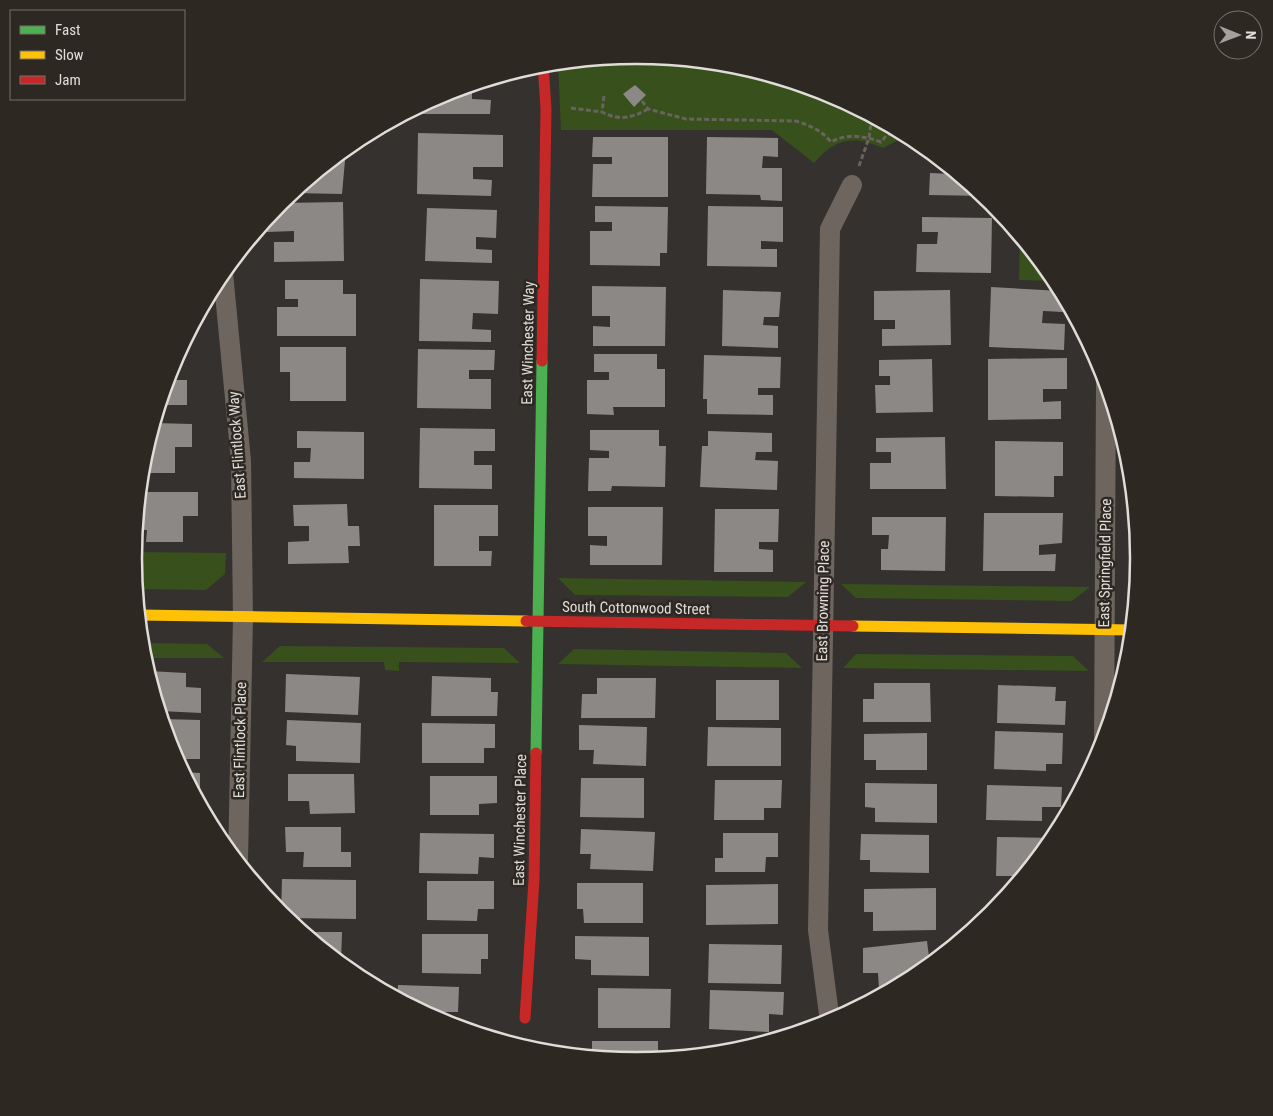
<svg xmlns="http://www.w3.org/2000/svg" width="1273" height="1116" font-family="'Roboto Condensed',sans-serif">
  <rect width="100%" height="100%" fill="#34312e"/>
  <!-- green -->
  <g fill="#37501c">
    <path d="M637 55 735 65 829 93 908 135 883 148C854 135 835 138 814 163L772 130H561L558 63Z"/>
    <path d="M1020 236 1055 279 1056 281 1019 280Z"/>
    <path d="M134 552 226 553 225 574 206 590 137 589Z"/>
    <path d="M558 578 806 582 788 597 575 595Z"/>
    <path d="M841 584 1090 587 1072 601 856 598Z"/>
    <path d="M142 643 207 644 224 658H144Z"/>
    <path d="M280 646 504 648 520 663 399 662V671L385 670 384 662H262Z"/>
    <path d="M574 649 786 653 802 668 558 664Z"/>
    <path d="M856 654 1073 656 1089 671 843 668Z"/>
  </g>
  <!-- building -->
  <g fill="#8b8886">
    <path d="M495 78V86H472V99L491 100 490 114H418V107L444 93Z"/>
    <path d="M635 85 646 95 634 107 623 94Z"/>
    <path d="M418 133 503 135V167H473V179L492 180 491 196 417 194Z"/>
    <path d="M593 137H668V197H592L593 164H612V157H592Z"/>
    <path d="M707 137 778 138V157L763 156 762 168H782V201L761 200 760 195 706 194Z"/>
    <path d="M346 149 342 194 293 193 314 175Z"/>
    <path d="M931 152 941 160V161L931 160Z"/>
    <path d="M953 170 985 196 929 195 930 173 952 174Z"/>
    <path d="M343 202 344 261 274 262V242H294V231L267 232V219L280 203Z"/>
    <path d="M595 206 668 207 667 253H660V266L590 265V231H612V222H595Z"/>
    <path d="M708 206 783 207V242L761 241V249H777V267L707 266Z"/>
    <path d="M427 208 497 210 496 238 476 237V249L492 250V263L425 261Z"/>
    <path d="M922 217 992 218 991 273 916 272 917 244H937L938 232H922Z"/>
    <path d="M420 279 499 281 498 314 473 313 472 329 491 330V342L419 341Z"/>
    <path d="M285 280H343V294H356V336H277V307H298V299H285Z"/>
    <path d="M592 286 666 287 665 346H593V326L610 327V316H592Z"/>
    <path d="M991 287 1061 291 1064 296 1063 312 1043 311 1042 323 1065 324 1064 350 989 347Z"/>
    <path d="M723 290 781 292 779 317H764L763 325 778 326V348L722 346Z"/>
    <path d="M950 290 951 345 882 346V329H895V320H874V291Z"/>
    <path d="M280 347H346V401H290V372H280Z"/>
    <path d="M418 349 495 350 494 370H469V379H491V409L417 408Z"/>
    <path d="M594 354H657V369H665V407H613L614 415 587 414V380H609V372H594Z"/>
    <path d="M704 355 781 357 780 388H758V395H773V415L707 414V399H703Z"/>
    <path d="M176 358V380H187V405H160Z"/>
    <path d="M1067 358V389H1043V402L1061 401V419L988 420V359Z"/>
    <path d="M932 359 933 412 876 413 875 385H890V376H879V360Z"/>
    <path d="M154 423 192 424V447H175V473H142L143 460Z"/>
    <path d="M420 428 495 429V451H474V465H492V489L419 488Z"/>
    <path d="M590 430H659V446H666L665 487 612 486 611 491H588L589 458H609V451L590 450Z"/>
    <path d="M297 431 364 432V479L294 478V462H310L311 448H297Z"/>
    <path d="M708 431 772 433V452H756L755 460 778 461 777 490 700 487 702 446H708Z"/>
    <path d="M945 437 946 489H870V463H891V452H876V438Z"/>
    <path d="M995 441 1063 442V476H1054V497L995 496Z"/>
    <path d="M140 492H198V516H183V542H146L147 530H136Z"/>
    <path d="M347 504 348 526H359L360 546H348L349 563 288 564V542L309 541V526H294L293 505Z"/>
    <path d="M434 505H498V536H479V551H492L491 566H434Z"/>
    <path d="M588 507H663L662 565H590V545L607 546V536H588Z"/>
    <path d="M715 509H779L778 542H759V549L773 550V572H714Z"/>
    <path d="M984 513H1063L1062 543 1039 545V555L1056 554 1055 571H983Z"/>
    <path d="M872 517H946L945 571 881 570V549H888L889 535H872Z"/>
    <path d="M148 671 186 673V687L201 688V713L160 711Z"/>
    <path d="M286 674 360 677 358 715 285 712Z"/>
    <path d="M432 676 491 678V692H498L497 716H431Z"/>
    <path d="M597 678H656L655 718H581L582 694H597Z"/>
    <rect x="716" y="680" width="63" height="40"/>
    <path d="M874 683H930L931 722H863V699H874Z"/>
    <path d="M998 685 1056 687 1055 701H1066L1065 725 997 723Z"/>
    <path d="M162 719 200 720V759H176Z"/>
    <path d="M287 720 361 723 360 763 296 761V746L286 745Z"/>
    <path d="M422 723 495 724V748H484V763H422Z"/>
    <path d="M579 725 647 727 646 766 593 764 594 750H579Z"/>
    <path d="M708 727 781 728V766H707Z"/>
    <path d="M995 731 1063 733 1062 764H1046V771L994 769Z"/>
    <path d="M927 733V770H876V760H864V734Z"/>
    <path d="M183 772 200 773V797H196Z"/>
    <path d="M288 774H354L355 813 310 814 309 801H288Z"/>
    <path d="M430 776H497V803L479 804V815H430Z"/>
    <path d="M581 778H644V818L580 817Z"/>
    <path d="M715 780H782L781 808H764V820H714Z"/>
    <path d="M865 783 937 784V823L875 822V808L865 807Z"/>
    <path d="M987 785 1062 787 1061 807H1042V821L986 820Z"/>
    <path d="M285 827H341V852H351V867H303L304 852H286Z"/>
    <path d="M581 829 655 832 653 871 590 869 591 854H580Z"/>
    <path d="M420 833 494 834V858L479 857 478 874 419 873Z"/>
    <path d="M723 833H778V857H766L765 872H715V858H723Z"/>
    <path d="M861 834 929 835V873L870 872V860H860Z"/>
    <path d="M997 837 1054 838 1023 876H996Z"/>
    <path d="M282 879 356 880V919L286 918 281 914Z"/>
    <path d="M427 881H494V909H478L477 921 427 920Z"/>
    <path d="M577 883H643V923H584L583 909H577Z"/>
    <path d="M778 884V924L706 925V885Z"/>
    <path d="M936 888V930L873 931V912H864V889Z"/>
    <path d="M1005 888 1013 889 1004 899Z"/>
    <path d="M303 932H342L341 963 316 943Z"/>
    <path d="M422 934H488V959H481V974L422 973Z"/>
    <path d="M575 936 649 937V976L591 975V960L575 959Z"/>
    <path d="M927 941 930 965 916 976 898 986 879 989 878 973H863V948Z"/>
    <path d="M709 944 782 945 781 984 708 983Z"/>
    <path d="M398 985 459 987 458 1012H444V1023L397 998Z"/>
    <path d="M598 988 671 989 670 1028H598Z"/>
    <path d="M710 990 784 992 783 1015 769 1014V1032L709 1029Z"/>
    <path d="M592 1041H658V1059L636 1061 592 1057Z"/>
    <path d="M727 1044H758L727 1052Z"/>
  </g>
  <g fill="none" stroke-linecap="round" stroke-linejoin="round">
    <!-- path -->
    <g stroke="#69635e" stroke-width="3" stroke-dasharray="5 2.5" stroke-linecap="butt">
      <path d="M604 96 602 112C619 121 632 118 648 109"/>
      <path d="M642 101 648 109 686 119 796 121C811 126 821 130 831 142 847 133 864 136 881 142L886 136 898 130"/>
      <path d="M571 108 602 112"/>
      <path d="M859 166 869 138 872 116"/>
      <path d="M506 1042 510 1036"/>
    </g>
    <!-- street -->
    <g stroke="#6d655e" stroke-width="20">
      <path d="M223 273 241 461 243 618 238 861"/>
      <path d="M1104 743 1106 383"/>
      <path d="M830 1022 818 930 830 229 852 185"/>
    </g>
    <!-- fast -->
    <path stroke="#4caf50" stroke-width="11" d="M536 753 542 361"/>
    <!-- slow -->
    <g stroke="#ffc107" stroke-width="11">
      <path d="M139 615 526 621"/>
      <path d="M853 626 1132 630"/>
    </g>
    <!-- jam -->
    <g stroke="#c62828" stroke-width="11">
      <path d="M542 361 546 109 543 64"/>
      <path d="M526 621 853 626"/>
      <path d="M525 1018 534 880 536 753"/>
    </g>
  </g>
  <g text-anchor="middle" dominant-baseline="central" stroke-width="5" stroke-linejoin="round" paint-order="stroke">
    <!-- street labels -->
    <g font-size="15" fill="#e0dcd8" stroke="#2d2822">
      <text transform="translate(528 343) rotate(-89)">East Winchester Way</text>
      <text transform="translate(237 445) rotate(-94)">East Flintlock Way</text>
      <text transform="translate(1105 563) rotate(-89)">East Springfield Place</text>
      <text transform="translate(823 601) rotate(-89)">East Browning Place</text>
      <text transform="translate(636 608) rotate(1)">South Cottonwood Street</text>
      <text transform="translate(240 740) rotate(-89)">East Flintlock Place</text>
      <text transform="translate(520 820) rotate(-89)">East Winchester Place</text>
    </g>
  </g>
  <!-- crop -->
  <path d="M0 0H1273V1116H0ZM142 558a494 494 0 1 1 988 0a494 494 0 1 1-988 0Z" fill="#2d2822" fill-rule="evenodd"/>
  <path fill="none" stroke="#e0dcd8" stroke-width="2.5" d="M142 558a494 494 0 1 1 988 0a494 494 0 1 1-988 0Z"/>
  <!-- legend -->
  <rect x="10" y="10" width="175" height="90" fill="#2d2822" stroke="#75706b"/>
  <rect x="20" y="26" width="25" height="8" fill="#4caf50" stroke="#75706b"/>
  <text x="55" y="35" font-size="15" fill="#e0dcd8">Fast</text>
  <rect x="20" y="51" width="25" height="8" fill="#ffc107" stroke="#75706b"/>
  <text x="55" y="60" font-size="15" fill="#e0dcd8">Slow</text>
  <rect x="20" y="76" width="25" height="8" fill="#c62828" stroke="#75706b"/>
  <text x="55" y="85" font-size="15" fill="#e0dcd8">Jam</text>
  <!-- north arrow -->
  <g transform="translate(1238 35) rotate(91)"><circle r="24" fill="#2d2822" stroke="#75706b"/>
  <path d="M0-4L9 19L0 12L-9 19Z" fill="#a4a09c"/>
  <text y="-8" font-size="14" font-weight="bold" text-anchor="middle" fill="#e0dcd8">N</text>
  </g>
</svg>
